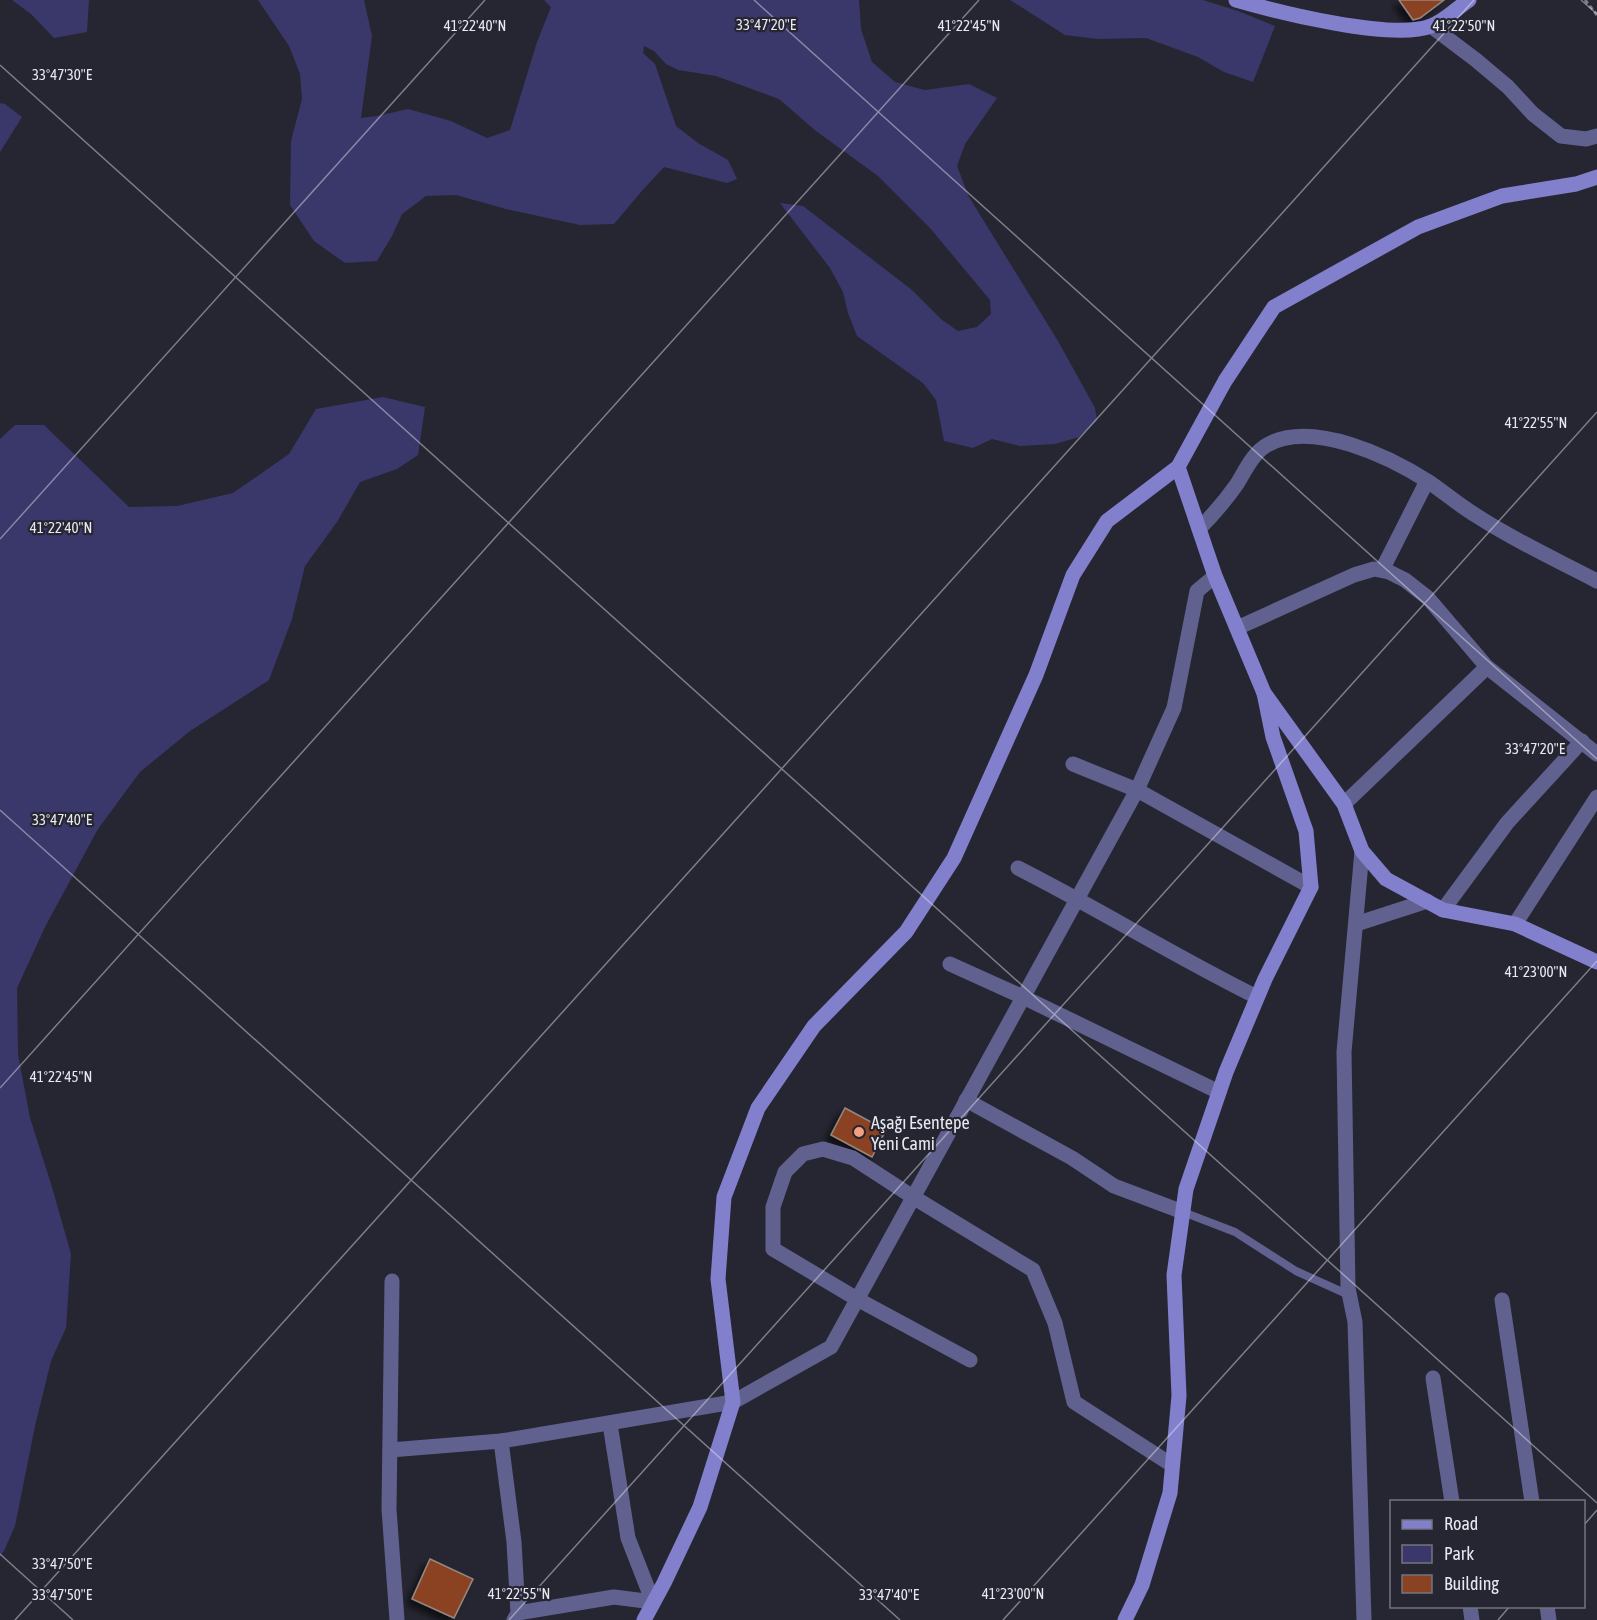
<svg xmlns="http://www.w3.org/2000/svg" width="1597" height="1620" font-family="'Asap Condensed',sans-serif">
  <defs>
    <filter id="shadow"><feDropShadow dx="-5.5" dy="5.5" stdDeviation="3" flood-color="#0009"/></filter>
  </defs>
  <rect width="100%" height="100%" fill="#262632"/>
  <!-- green -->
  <g fill="#3a376a">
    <path d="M12 0H89L87 32 54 38 31 14Z"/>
    <path d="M258 0H364L372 36 361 118 377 116 408 109 451 121 487 138 510 130 537 42 551 7 544 0H859L861 29 872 62 895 82 925 90 969 84 997 98 965 144 957 166 969 197 1058 341 1095 408 1097 420 1079 437 1055 444 1020 446 992 439 973 448 944 441 936 400 923 383 857 336 848 313 843 292 830 268 780 203 803 206 912 290 942 320 958 331 977 327 991 314 990 300 930 228 878 176 816 131 779 99 716 76 678 70 666 64 654 51 644 46 643 53 655 64 676 126 698 143 728 160 737 179 727 183 664 167 641 192 614 224 580 225 506 209 456 195 426 196 402 214 392 236 377 261 345 263 314 241 290 205 291 141 302 99 300 74 289 46Z"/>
    <path d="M1010 0H1203L1238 11 1275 26 1253 82 1224 72 1198 57 1146 38 1098 39 1065 35Z"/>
    <path d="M0 103 5 104 22 117 0 152Z"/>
    <path d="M383 397 425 407 418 455 397 469 360 482 337 522 305 566 292 619 269 680 190 731 140 772 98 829 45 927 17 988 18 1054 30 1118 52 1187 71 1254 66 1328 51 1361 35 1426 15 1526 4 1551 0 1556V439L15 425H44L129 507 177 506 233 493 289 454 316 409Z"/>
  </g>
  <!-- building -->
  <g fill="#8a4322" stroke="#968780" stroke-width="1.5" filter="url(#shadow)">
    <path d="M1399 0H1444L1420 18 1413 20Z"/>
    <path d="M845 1108 886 1130 872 1157 831 1135Z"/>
    <path d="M430 1559 473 1579 454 1618 412 1599Z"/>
  </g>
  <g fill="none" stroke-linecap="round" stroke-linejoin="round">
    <!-- path -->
    <path stroke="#7d7d88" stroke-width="3" stroke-dasharray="4.5 3" stroke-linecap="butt" d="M1585 0 1597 15"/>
    <!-- lane -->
    <path stroke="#616190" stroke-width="8" d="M1183 1212 1235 1232 1296 1271 1349 1295"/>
    <!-- street -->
    <g stroke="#616190" stroke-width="15">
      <path d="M1431 26 1476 60 1508 87 1533 114 1561 136 1586 139 1597 136"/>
      <path d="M1199 529C1213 515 1225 501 1237 484 1245 471 1253 453 1267 445 1312 419 1390 457 1429 482 1445 493 1460 506 1477 516 1515 541 1557 560 1597 581"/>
      <path d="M1382 570 1427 481"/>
      <path d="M1237 628 1354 575 1374 569 1389 572 1405 580 1428 598 1487 667 1597 754"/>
      <path d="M1073 764 1137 790 1311 887"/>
      <path d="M1344 804 1487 667"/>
      <path d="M1362 851 1344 1052 1348 1288 1355 1322 1364 1620"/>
      <path d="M1018 868C1099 909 1176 957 1257 997"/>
      <path d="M1443 910 1507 823 1582 741"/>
      <path d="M1356 924 1427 901"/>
      <path d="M1515 924 1597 797"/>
      <path d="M950 964 1023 997 1219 1092"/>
      <path d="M966 1100 1072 1158 1114 1186 1183 1212"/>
      <path d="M392 1281 389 1509 397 1620"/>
      <path d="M1502 1300 1532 1502"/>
      <path d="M970 1360 857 1299 773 1249V1207L785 1172 803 1154 823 1149 853 1158 913 1197 1033 1270 1055 1323 1074 1402 1172 1465"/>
      <path d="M1433 1378 1452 1502"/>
      <path d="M501 1441 514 1542 518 1613 514 1620"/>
      <path d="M390 1450 501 1441 733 1402 831 1347 1137 790 1174 708 1197 591 1215 576"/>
      <path d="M1470 1606 1472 1620"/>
      <path d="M1547 1606 1549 1620"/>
      <path d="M518 1613 614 1597 653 1602 628 1538 610 1424"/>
    </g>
    <!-- secondary -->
    <g stroke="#8280cc" stroke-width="15">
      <path d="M1236 0C1278 12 1392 41 1431 26 1445 21 1457 8 1469 0"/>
      <path d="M1178 467 1215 576 1264 693 1344 804 1362 851 1386 879 1443 910 1515 924 1597 962"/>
      <path d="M644 1620 664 1583 700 1507 733 1402 718 1279 724 1197 758 1108 814 1026 906 932 954 858 1036 675 1073 575 1107 521 1178 467 1225 381 1274 307 1418 227 1502 196 1576 184 1597 177"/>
      <path d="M1125 1620 1142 1585 1170 1493 1179 1396 1174 1275 1186 1189 1226 1072 1265 979 1311 887 1306 831 1273 737 1264 693"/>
    </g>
  </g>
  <!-- ticks -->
  <path fill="none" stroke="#e8e8f1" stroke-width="1.5" stroke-opacity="0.45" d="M754 0 1597 759M1581 0 1597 14M0 65 1597 1503M0 539 485 0M0 810 900 1620M0 1088 979 0M1584 1525 1597 1510M0 1554 73 1620M15 1620 1474 0M509 1620 1597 412M1003 1620 1597 961M1498 1620 1510 1606"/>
  <!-- markers -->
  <circle fill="#f2a17e" stroke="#262632" stroke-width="2" cx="859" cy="1132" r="6"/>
  <g text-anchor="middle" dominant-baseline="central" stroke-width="4.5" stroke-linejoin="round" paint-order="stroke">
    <!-- poi labels -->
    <g font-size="18" fill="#e8e8f1" stroke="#262632" text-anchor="start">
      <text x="871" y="1122">Aşağı Esentepe<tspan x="871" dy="21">Yeni Cami</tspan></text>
    </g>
  </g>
  <g font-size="15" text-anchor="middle" fill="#e8e8f1" stroke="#262632" stroke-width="4.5" stroke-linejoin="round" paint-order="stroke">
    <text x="766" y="30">33°47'20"E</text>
    <text x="475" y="31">41°22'40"N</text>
    <text x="969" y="31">41°22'45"N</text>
    <text x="1464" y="31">41°22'50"N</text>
    <text x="62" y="80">33°47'30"E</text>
    <text x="1536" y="428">41°22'55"N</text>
    <text x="61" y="533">41°22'40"N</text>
    <text x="1535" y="754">33°47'20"E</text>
    <text x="62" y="825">33°47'40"E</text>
    <text x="1536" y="977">41°23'00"N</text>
    <text x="61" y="1082">41°22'45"N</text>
    <text x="62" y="1569">33°47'50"E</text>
    <text x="519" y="1599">41°22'55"N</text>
    <text x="1013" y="1599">41°23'00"N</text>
    <text x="62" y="1600">33°47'50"E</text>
    <text x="889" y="1600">33°47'40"E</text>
  </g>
  <!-- legend -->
  <rect x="1390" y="1500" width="195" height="108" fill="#262632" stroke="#74747e" stroke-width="1.5"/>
  <rect x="1402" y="1520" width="30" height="9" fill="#8280cc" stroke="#74747e" stroke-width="1.5"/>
  <text x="1444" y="1530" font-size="18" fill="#e8e8f1">Road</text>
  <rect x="1402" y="1545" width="30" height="18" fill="#3a376a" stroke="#74747e" stroke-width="1.5"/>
  <text x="1444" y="1560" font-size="18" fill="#e8e8f1">Park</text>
  <rect x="1402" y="1575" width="30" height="18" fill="#8a4322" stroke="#74747e" stroke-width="1.5"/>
  <text x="1444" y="1590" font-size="18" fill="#e8e8f1">Building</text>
</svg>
